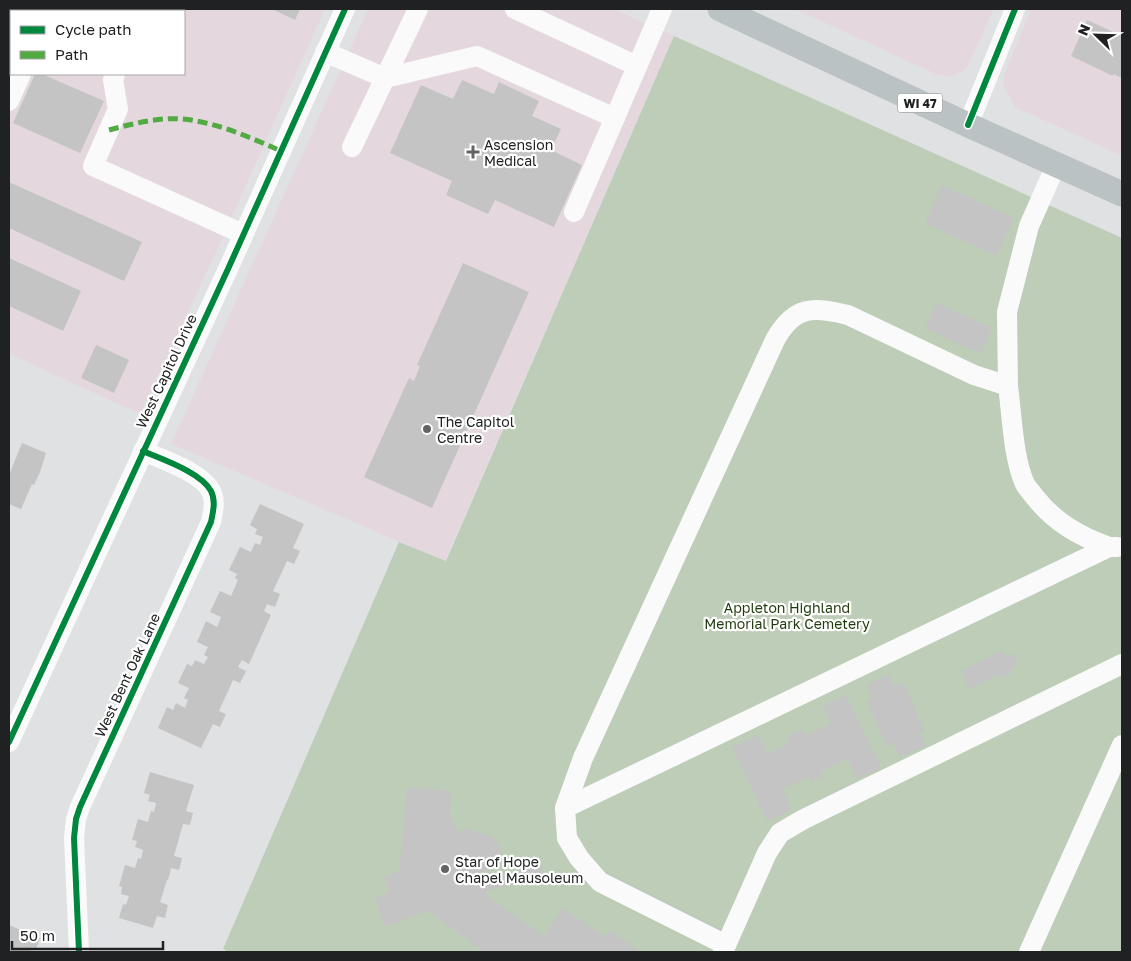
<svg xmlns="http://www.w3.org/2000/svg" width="1131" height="961" font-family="'Golos Text',sans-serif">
  <rect width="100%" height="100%" fill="#e0e1e2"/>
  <!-- commercial -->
  <g fill="#e4d8de" fill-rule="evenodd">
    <path d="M9 9H325L218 248 140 414 9 354ZM11 11H184V74H11Z"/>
    <path d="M368 9H614L674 36 445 561 171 444Z"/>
    <path d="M795 9H994L968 66 962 72 950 77 938 75Z"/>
    <path d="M1031 9H1122V156L1015 107 1003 85 1004 74Z"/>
  </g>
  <!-- green -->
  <path fill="#bdcdb7" d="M674 36 1122 238V952H229L223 949 399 542 446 561Z"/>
  <!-- building -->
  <g fill="#c4c4c4">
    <path d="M272 9H300L295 20Z"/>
    <path d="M1087 20 1122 36V78L1113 74V76L1071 56Z"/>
    <path d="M35 74H42L104 101 80 153 13 123Z"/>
    <path d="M462 80 494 94 499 82 539 101 532 116 561 129 551 150 582 165 554 227 495 200 488 214 446 195 452 181 390 153 421 85 453 99Z"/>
    <path d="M9 182 142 242 124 281 9 228Z"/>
    <path d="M942 185 1014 218 996 256 925 223Z"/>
    <path d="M9 258 81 291 63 331 9 306Z"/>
    <path d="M463 263 529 292 432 508 364 477 409 378 414 381 420 366 417 365Z"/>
    <path d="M937 303 992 328 980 354 925 328Z"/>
    <path d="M96 345 129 360 114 393 81 378Z"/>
    <path d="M22 443 46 453 40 472 34 485 32 484 21 509 9 504V475Z"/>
    <path d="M260 504 304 524 293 548 300 551 294 564 287 561 273 591 280 594 275 607 267 604 264 611 271 615 249 664 242 660 238 667 246 671 240 683 233 680 219 711 226 714 220 727 213 724 201 748 158 728 167 707 173 710 176 703 185 708 188 700 184 698 189 688 178 683 187 664 192 666 195 660 204 664 208 657 204 655 208 647 197 642 206 621 217 627 221 617 210 612 220 591 231 596 238 580 235 578 237 574 229 570 240 547 251 552 255 543 260 545 263 537 255 534 257 529 250 525Z"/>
    <path d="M1001 651 1006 656 1014 654 1018 665 1012 667 1011 673 1002 678 1000 674 969 689 961 671Z"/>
    <path d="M889 675 894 686 903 682 924 731 919 733 925 746 900 757 894 743 887 747 867 701 872 698 866 685Z"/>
    <path d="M846 695 881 768 857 779 847 759 821 772 823 777 812 782 809 776 782 790 792 810 767 821 732 747 758 735 767 754 789 743 786 737 802 729 806 736 831 723 823 706Z"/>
    <path d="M150 772 194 785 186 811 193 813 190 825 183 824 174 856 182 858 179 870 171 868 168 880H167L160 902 168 905 165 918 157 916 153 928 119 918 123 904 126 905 129 896 121 894 122 887 119 886 125 865 135 868 138 858 141 859 143 850 135 847 137 841 132 840 138 819 148 822 151 811 154 812 156 803 148 801 150 795 144 793Z"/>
    <path d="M407 787 451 791 449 815 460 833 467 828 492 837 501 850 494 867 482 873 483 880 540 865 543 876 486 891 488 897 544 936 563 908 605 937 609 930 641 952H485L427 911 385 927 374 898 390 892 384 877 399 871Z"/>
    <path d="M9 925 40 938 36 949 32 947 29 952H9Z"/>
  </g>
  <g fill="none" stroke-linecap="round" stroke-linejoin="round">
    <!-- minor -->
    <g stroke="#fafafb" stroke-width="20">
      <path d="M515 9 637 66"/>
      <path d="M144 11 145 9"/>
      <path d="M325 52 385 78 477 56 615 118"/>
      <path d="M115 74 113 80 118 109 93 166 243 234"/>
      <path d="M9 101 21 74"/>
      <path d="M968 125 1015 9"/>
      <path d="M352 147 418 9"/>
      <path d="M574 212 662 9"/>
      <path d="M1008 386 1007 312 1029 226 1056 165"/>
      <path d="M9 742 228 269 345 9"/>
      <path d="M565 808 1109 547H1118"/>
      <path d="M726 945 600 882 579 858 567 838 565 808 583 758 775 340C794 306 812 306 848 315L974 375 1008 386C1012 415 1013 458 1025 484 1027 488 1031 492 1034 496 1054 522 1079 536 1109 547"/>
      <path d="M79 952 74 838 76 819 80 807 211 522C213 512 216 501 211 491 201 472 161 459 143 451"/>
      <path d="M723 952 767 853 780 833 804 819 1122 664"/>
      <path d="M1029 952 1122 745"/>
    </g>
    <!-- major -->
    <path stroke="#bbc2c4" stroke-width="25" d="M720 9 968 125 1122 194"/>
    <!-- quiet -->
    <path stroke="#52aa43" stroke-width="5" stroke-dasharray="10 5" stroke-linecap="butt" d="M109 130C132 124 158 117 182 119 216 122 249 137 281 151"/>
    <defs>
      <g id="cycleway">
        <path d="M968 125 1015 9"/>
        <path d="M9 742 228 269 345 9"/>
        <path d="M79 952 74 838 76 819 80 807 211 522C213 512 216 501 211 491 201 472 161 459 143 451"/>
      </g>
    </defs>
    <!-- cycleway casing -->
    <use href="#cycleway" stroke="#fff" stroke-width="9"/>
    <!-- cycleway -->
    <use href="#cycleway" stroke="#00873e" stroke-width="6"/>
  </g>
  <!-- markers -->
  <g fill="#636465" stroke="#fff" stroke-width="2">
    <path d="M470.5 144.5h5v5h5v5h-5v5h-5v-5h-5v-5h5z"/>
    <circle cx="427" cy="429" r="5"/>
    <circle cx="445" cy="869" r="5"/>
  </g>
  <g text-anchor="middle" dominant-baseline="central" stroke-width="4.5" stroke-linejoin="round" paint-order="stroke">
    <!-- shield labels -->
    <rect fill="#fff" stroke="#636464" stroke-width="1" x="897.5" y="93.5" width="45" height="19" rx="4"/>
    <g font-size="12" font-weight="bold" fill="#202122">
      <text x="920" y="103">WI 47</text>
    </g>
    <!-- poi labels -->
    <g font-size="14" fill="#202122" stroke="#fff" text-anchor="start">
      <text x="484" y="144">Ascension<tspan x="484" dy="16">Medical</tspan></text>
      <text x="437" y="421">The Capitol<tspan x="437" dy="16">Centre</tspan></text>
      <text x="455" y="861">Star of Hope<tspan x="455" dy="16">Chapel Mausoleum</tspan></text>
    </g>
    <!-- street labels -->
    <g font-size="14" fill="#202122" stroke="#fff">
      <text transform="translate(166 371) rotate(-65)">West Capitol Drive</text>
      <text transform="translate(127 675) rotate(-65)">West Bent Oak Lane</text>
    </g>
    <!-- park labels -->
    <g font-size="14" fill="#1f3b0c" stroke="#fff">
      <text x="787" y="607">Appleton Highland<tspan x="787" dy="16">Memorial Park Cemetery</tspan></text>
    </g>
  </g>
  <!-- border -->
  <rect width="1131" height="961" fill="none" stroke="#202122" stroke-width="20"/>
  <!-- legend -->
  <rect x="10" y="10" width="175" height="65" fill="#ffffff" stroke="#a6a6a7"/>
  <rect x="20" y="26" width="25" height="8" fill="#00873e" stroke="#a6a6a7"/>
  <text x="55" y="35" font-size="15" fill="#202122">Cycle path</text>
  <rect x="20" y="51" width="25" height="8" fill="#52aa43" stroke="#a6a6a7"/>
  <text x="55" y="60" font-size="15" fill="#202122">Path</text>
  <!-- north arrow -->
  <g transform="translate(1096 35) rotate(293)" stroke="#ffffff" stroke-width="4" paint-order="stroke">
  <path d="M0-4L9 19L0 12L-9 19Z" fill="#202122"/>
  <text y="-8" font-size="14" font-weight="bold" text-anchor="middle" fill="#202122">N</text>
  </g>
  <!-- scale -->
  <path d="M12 941v8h151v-8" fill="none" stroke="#202122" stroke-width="2.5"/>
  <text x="20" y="941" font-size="15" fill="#202122" stroke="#ffffff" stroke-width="4" paint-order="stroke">50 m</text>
</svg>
